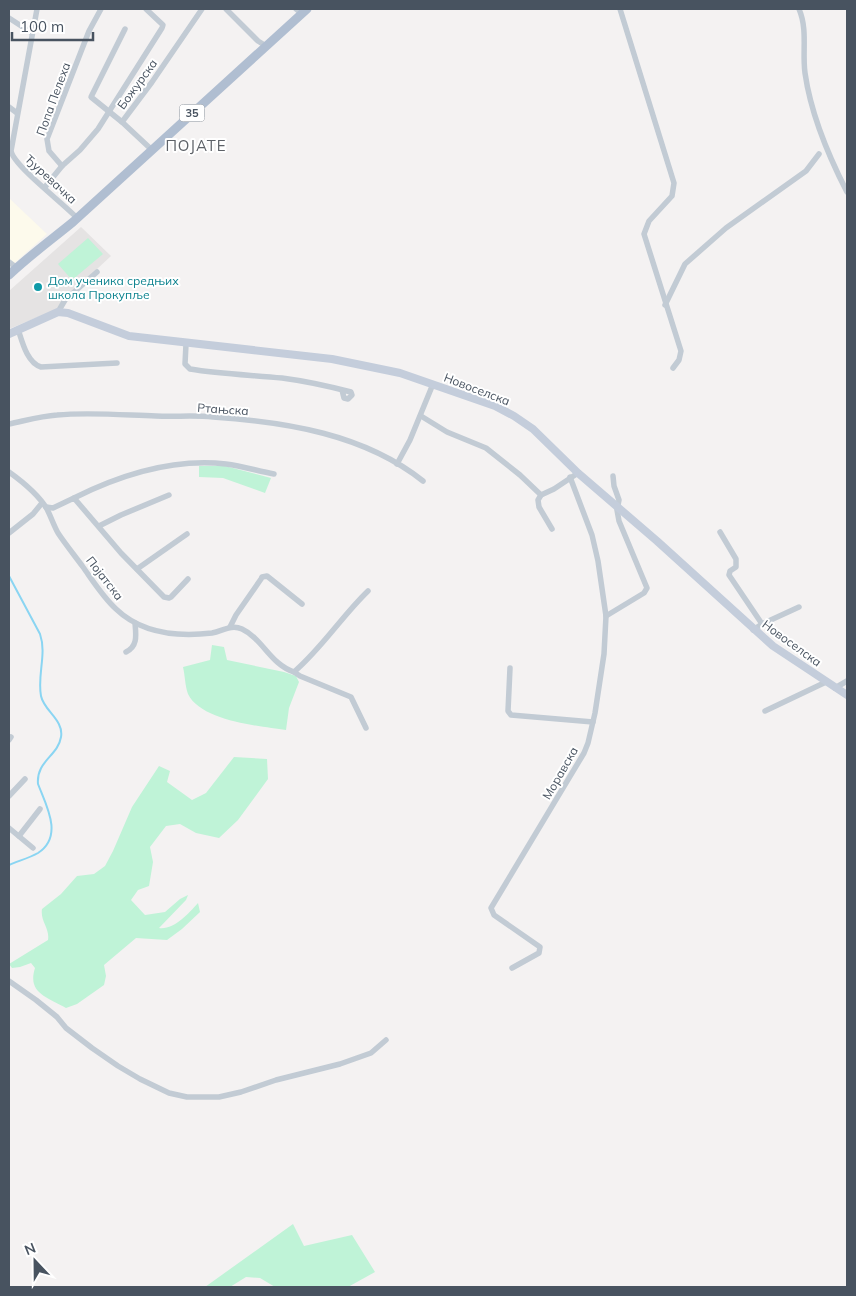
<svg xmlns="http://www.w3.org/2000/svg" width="856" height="1296" font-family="Mulish,sans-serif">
  <rect width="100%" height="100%" fill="#f4f2f2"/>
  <!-- commercial -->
  <path fill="#fdfaec" d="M9 198 47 234 9 268Z"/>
  <!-- education -->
  <path fill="#e5e3e3" d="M81 227 111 256 69 295 57 309 9 329V291Z"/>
  <!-- green -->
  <g fill="#bff3d7">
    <path d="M88 238 103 254 72 280 58 264Z"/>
    <path d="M199 466H225L271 478 265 493 223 478 199 477Z"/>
    <path d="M212 645 224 647 227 660 284 672 296 676 299 682 289 708 286 730C259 726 201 721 188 694 185 686 185 675 183 667L210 660Z"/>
    <path d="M234 757 267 759 268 779 238 820 219 838 196 833 180 824 166 826 150 847 153 862 149 886 138 890 131 900 145 915 165 912 180 899 188 895 186 900 159 928C174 930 188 914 198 903L200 912 182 929 167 940 136 938 104 965 106 976 104 985 77 1004 66 1008C47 997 27 993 35 968L31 963 20 967 12 968 9 964 48 940C50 928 40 921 42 909L61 894 77 876 94 874 105 866 113 851 132 807 159 766 170 771 167 782 192 800 206 793Z"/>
    <path d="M293 1224 304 1246 352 1235 375 1272 348 1287H275L260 1278 246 1277 230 1287H205Z"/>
  </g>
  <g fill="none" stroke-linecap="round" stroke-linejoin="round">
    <!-- stream -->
    <path stroke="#8ad5f2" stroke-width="2" d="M9 576 40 634C47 654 37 675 41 696 44 711 64 720 61 737 58 756 36 761 38 784 46 805 64 836 38 853 29 858 18 861 9 865"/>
    <!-- street -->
    <g stroke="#c2cbd4" stroke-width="5.5">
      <path d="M37 9 11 151C14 166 63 203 77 218"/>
      <path d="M226 9 258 41 266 46"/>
      <path d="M296 9 302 14"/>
      <path d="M620 9 674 183 672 196 649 221 644 234 681 351 679 360 673 368"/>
      <path d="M799 9C808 30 802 52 805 73 811 115 828 155 847 192"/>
      <path d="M9 18 32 33"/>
      <path d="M125 29 91 97 122 122 152 150"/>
      <path d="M9 107 17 113"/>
      <path d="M122 122 152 82 202 9"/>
      <path d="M62 166 49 151 47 139 89 31 101 9"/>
      <path d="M45 187 62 166 80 150 98 129 162 28 163 25 146 9"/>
      <path d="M9 262 17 268"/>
      <path d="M665 305 685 264 726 228 806 171 819 154"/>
      <path d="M58 312 65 300 97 272"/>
      <path d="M18 329C22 341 27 363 41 367L117 363"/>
      <path d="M186 344 185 364 190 369C220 374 252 375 282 378 305 381 328 386 351 392L352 395 348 399 344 398 342 390"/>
      <path d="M421 416 447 432 486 448 520 475 541 495"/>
      <path d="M9 424C24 421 41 416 57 415 89 412 123 415 156 416 175 417 194 415 213 417 286 422 364 434 423 481"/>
      <path d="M397 464 410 440 433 384"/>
      <path d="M9 472C23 482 38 494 47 509 51 517 54 526 58 533 66 545 75 556 83 567 93 581 103 597 116 609 142 634 178 637 212 633 223 631 231 624 242 629 263 639 270 664 294 672 322 648 342 616 368 591"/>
      <path d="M74 498C120 475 173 458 226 464 242 466 258 471 274 474"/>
      <path d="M46 507 53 508 74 498 121 553 164 597 169 598 171 597 188 579"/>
      <path d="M99 526 121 515 169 495"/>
      <path d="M552 529 539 507 538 500 541 495 554 489 578 473"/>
      <path d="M720 532 736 559V567L730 571 729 575 762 624"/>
      <path d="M9 533 33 514 42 503"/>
      <path d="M137 569 187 534"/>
      <path d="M606 616 644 593 647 588 619 521 617 510 619 500 614 486 613 476"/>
      <path d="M230 627 236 615 261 579 262 577 267 576 302 604"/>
      <path d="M753 630 762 624 799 607"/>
      <path d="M126 652C138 646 136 635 135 623"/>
      <path d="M510 668 508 711 511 715 593 722"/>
      <path d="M294 672 300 676 351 697 366 728"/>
      <path d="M835 688 847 681"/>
      <path d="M765 711 826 682"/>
      <path d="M9 740 11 737"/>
      <path d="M9 796 25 779"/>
      <path d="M9 828 33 848"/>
      <path d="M19 836 40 809"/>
      <path d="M512 968 539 953 540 947 494 915 491 908 584 753 588 743 595 713 604 654 606 616 598 561 592 535 570 477"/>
      <path d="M9 981 36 1000 57 1017 66 1028 92 1048 118 1066 140 1079 169 1093 187 1097H219L241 1092 276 1080 340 1064 371 1053 386 1040"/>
    </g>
    <!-- secondary -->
    <path stroke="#c4cddb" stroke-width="8" d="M9 334 58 312 68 313 129 336 332 359 400 373 495 406 514 416 533 429 578 473 657 541 773 646 847 695"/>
    <!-- primary -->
    <path stroke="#b0bed1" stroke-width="9" d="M9 275C29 256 51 240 73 222L307 9"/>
  </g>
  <!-- markers -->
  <circle fill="#0f9aa8" stroke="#fff" stroke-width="2" cx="38" cy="287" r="5"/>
  <g text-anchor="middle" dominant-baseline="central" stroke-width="4" stroke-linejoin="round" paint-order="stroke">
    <!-- shield labels -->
    <rect fill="#fff" stroke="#7f8790" stroke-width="1" x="179.5" y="104.5" width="25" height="17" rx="4"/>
    <g font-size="11" font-weight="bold" fill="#485360">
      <text x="192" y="113">35</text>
    </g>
    <!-- street labels -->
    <g font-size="12" fill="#485360" stroke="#fff">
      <text transform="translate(137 84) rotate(-54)">Божурска</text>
      <text transform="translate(53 99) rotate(-70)">Попа Пелеха</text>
      <text transform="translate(51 179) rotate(43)">Ђуревачка</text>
      <text transform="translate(477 389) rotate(21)">Новоселска</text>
      <text transform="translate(223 409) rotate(4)">Ртањска</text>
      <text transform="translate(105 578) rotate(52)">Појатска</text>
      <text transform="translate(792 643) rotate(36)">Новоселска</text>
      <text transform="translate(560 773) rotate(-60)">Моравска</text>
    </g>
    <!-- culture labels -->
    <g font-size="12" fill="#0d838f" stroke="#fff" text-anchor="start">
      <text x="48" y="280">Дом ученика средњих<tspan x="48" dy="14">школа Прокупље</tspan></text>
    </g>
    <!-- quarter labels -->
    <g font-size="15" letter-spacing="1" fill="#5d6167" stroke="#fff">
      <text x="196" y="145">ПОЈАТЕ</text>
    </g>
  </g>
  <!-- border -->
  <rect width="856" height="1296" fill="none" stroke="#485360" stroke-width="20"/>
  <!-- north arrow -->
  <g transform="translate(35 1261) rotate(338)" stroke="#ffffff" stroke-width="4" paint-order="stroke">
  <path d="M0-4L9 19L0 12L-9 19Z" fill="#485360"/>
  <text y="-8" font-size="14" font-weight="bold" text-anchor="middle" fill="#485360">N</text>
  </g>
  <!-- scale -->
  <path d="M12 32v8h81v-8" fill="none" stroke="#485360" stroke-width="2.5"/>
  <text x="20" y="32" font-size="15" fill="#485360" stroke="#ffffff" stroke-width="4" paint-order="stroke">100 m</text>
</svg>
